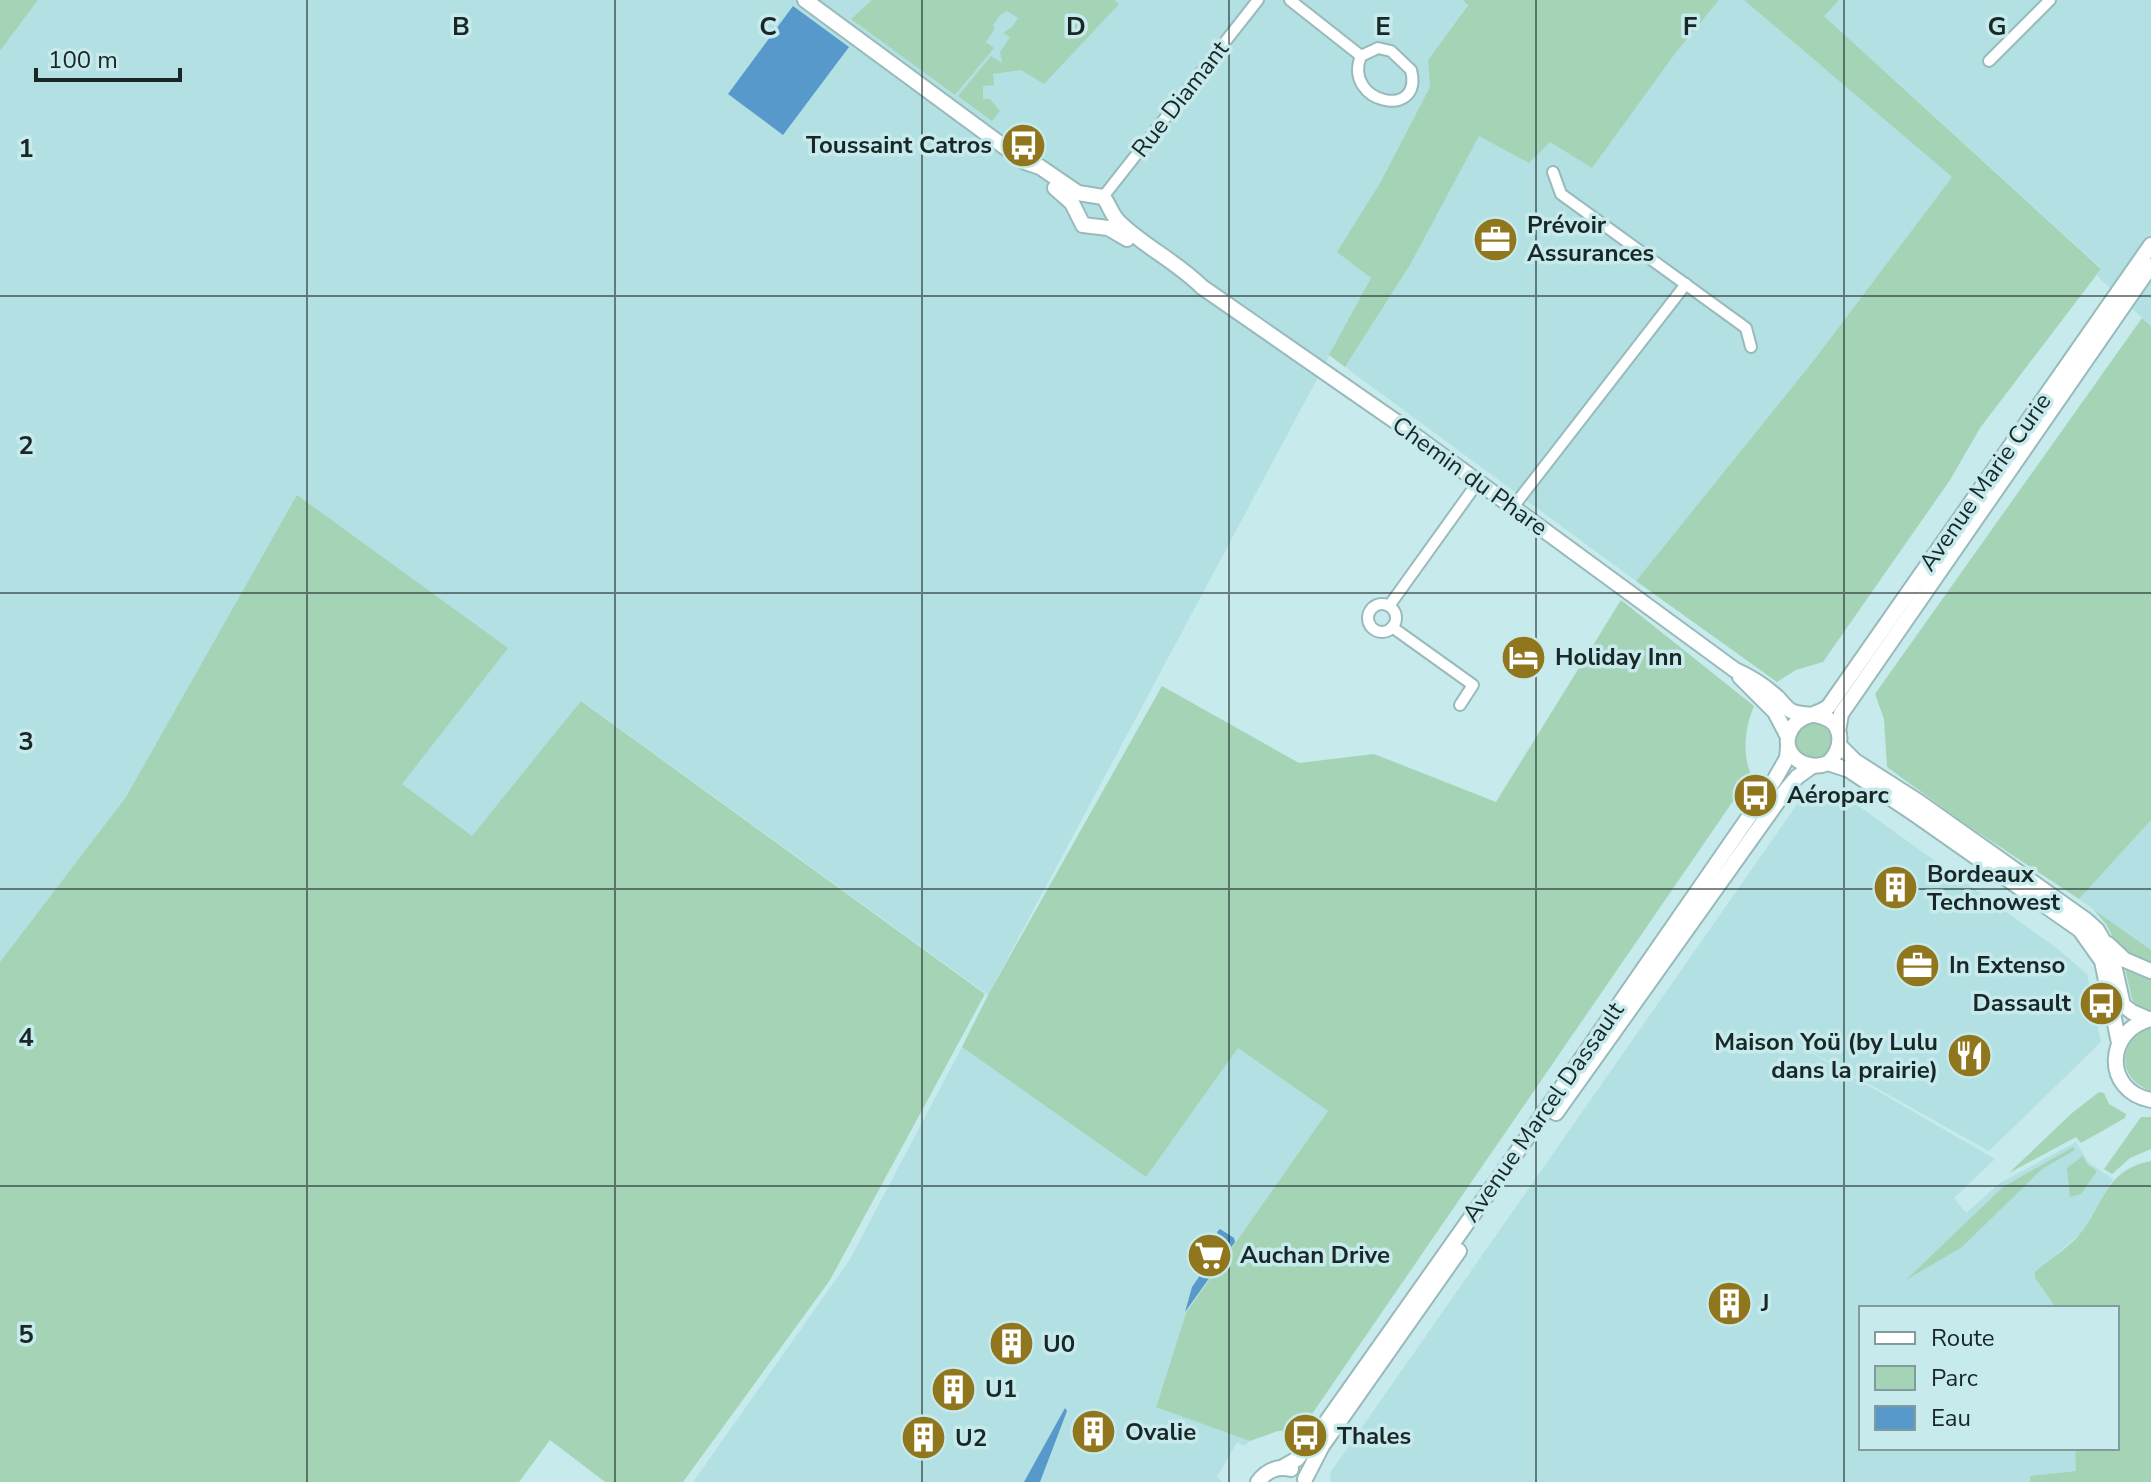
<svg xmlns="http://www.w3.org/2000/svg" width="2151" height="1482" font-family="'Nunito Sans',sans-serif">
  <rect width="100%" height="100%" fill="#c7eaec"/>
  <!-- built -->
  <g fill="#b3e0e2">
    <path d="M38 0H1463L1468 4 1428 60 1430 87 1380 183 1338 252 1371 278 988 995 582 701 472 837 401 784 126 797 0 962V51Z"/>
    <path d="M1719 0H1744L1952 177 1814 360 1636 581 1345 367 1410 265 1479 135 1528 163 1549 142 1674 55Z"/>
    <path d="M1839 0H2151V326L2097 276 2101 268 1823 15Z"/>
    <path d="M1835 789 2059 950 2087 974 2101 1042 1989 1151 1753 1019 1995 1159 1954 1198 1966 1213 2000 1183 2076 1142 2088 1162 2113 1179 2082 1232 2035 1272V1278L2056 1308H1861V1448H2075L2077 1471 2031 1476 2030 1482H1331L1330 1473 1805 793 1821 794Z"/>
    <path d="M2151 820V950L2079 899Z"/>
    <path d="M962 1047 1146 1177 1238 1048 1328 1111 1186 1313 1156 1406 1250 1441 1244 1446 1237 1442 1217 1477 1222 1482H693L849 1261Z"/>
  </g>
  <!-- green -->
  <g fill="#a5d3b6">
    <path d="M0 0H38L0 51Z"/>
    <path d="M872 0H1114L1119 4 1044 84 1021 70 993 74 994 85 983 86V99H990L1000 111 992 121 958 96 991 56 1002 63 1000 52 1010 37 1003 33 1012 27 1018 18 1007 11 1000 15 993 25 995 28 986 42 994 48 955 95 851 19Z"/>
    <path d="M1463 0H1719L1674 55 1592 168 1550 142 1529 163 1479 136 1410 265 1345 367 1329 355 1371 278 1337 252 1380 183 1430 87 1428 60 1468 5Z"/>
    <path d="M1744 0H1839L1824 16 2101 269 1980 428 1950 480 1823 662 1796 670 1777 682 1636 581 1814 360 1952 177Z"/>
    <path d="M2142 318 2151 326V820L2079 899 1964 823 1887 767 1884 719 1875 694Z"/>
    <path d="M297 495 508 648 402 784 472 836 581 701 985 994 830 1280 683 1482H605L550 1440 519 1482H0V962L126 797Z"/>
    <path d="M1621 600 1754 706C1745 727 1742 753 1751 775L1301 1430 1278 1431 1250 1441 1156 1407 1186 1313 1328 1111 1238 1048 1146 1177 962 1047 988 995 1162 686 1299 763 1374 754 1496 802Z"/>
    <circle cx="1813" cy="741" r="18"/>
    <path d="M2093 909 2151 950V968L2119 949 2106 924Z"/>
    <path d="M2120 960 2151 974V1011L2138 1009 2132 999 2125 968H2122Z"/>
    <path d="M2151 1027V1091C2116 1079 2117 1040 2151 1027Z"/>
    <path d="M2099 1092 2104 1093 2109 1104 2126 1114 2125 1118 2081 1143 2076 1137 2009 1173 2072 1113Z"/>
    <path d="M2141 1117H2151V1149L2130 1158 2112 1174 2104 1169Z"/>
    <path d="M2073 1147 2075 1150 2042 1169 1962 1247 1906 1280 2003 1187Z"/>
    <path d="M2083 1156 2087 1164 2097 1171 2081 1194 2070 1197 2067 1168Z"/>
    <path d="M2151 1161V1482H2030V1476L2076 1471 2075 1448H2117V1308H2056L2035 1278V1272C2050 1258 2071 1247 2083 1230 2105 1199 2108 1169 2151 1161Z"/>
  </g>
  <!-- water -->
  <g fill="#5799ca">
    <path d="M793 6 849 47 783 135 728 94Z"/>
    <path d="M1220 1229 1234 1238 1235 1242 1185 1312 1192 1287 1221 1245 1217 1232Z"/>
    <path d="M1065 1408 1067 1411 1040 1482H1024Z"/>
  </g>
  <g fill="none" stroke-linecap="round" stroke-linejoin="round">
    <defs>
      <g id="street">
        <path d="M1290 0 1361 56"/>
        <path d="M1378 48 1391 51 1411 70C1424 121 1342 103 1361 56Z"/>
        <path d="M1989 61 2050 0"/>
        <path d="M1553 172 1561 194 1746 328 1751 347"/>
        <path d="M1103 197 1258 0"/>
        <path d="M1513 507 1686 284"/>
        <circle cx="1382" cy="618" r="14"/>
        <path d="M1389 606 1478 482"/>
        <path d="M1392 627 1473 685 1460 705"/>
      </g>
      <g id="secondary">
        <path d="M805 0 1025 162 1040 167 1078 193 1103 197C1110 205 1111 215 1120 223 1145 247 1177 262 1202 287L1395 421 1735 670C1751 677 1765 686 1778 698 1782 702 1786 708 1791 711 1801 716 1813 713 1823 717 1845 724 1843 749 1828 763 1805 773 1777 753 1792 728 1800 714 1818 716 1829 706L2151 245"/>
        <path d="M1055 188 1072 203 1083 225 1108 228 1127 239"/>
        <path d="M1740 677 1775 712 1788 737"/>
        <path d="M1838 731 1841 714 2151 266"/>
        <path d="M1839 745 1855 761 1919 802 2086 920 2097 930 2112 956 2123 1005 2132 1012 2148 1019"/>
        <path d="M1828 763 1849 770 1916 815 2080 930 2102 961 2119 1043"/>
        <path d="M2108 944 2125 960 2151 971"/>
        <path d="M2151 1019C2105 1030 2103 1091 2151 1100"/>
        <path d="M1556 1113 1786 790 1797 777 1811 767"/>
        <path d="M1283 1467 1297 1459 1327 1421 1508 1165 1775 779 1787 758 1788 747"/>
        <path d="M1305 1479 1322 1446 1459 1251"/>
        <path d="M1258 1482C1267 1470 1277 1466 1291 1469"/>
      </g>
    </defs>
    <!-- street casing -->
    <use href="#street" stroke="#98babb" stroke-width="14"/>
    <!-- secondary casing -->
    <use href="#secondary" stroke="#98babb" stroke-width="18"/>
    <!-- street -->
    <use href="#street" stroke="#fff" stroke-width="10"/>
    <!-- secondary -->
    <use href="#secondary" stroke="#fff" stroke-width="14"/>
  </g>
  <!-- grid -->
  <path fill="none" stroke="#192727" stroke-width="2" stroke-opacity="0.55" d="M307 0V1482M615 0V1482M922 0V1482M1229 0V1482M1536 0V1482M1844 0V1482M0 296H2151M0 593H2151M0 889H2151M0 1186H2151"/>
  <!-- icons -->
  <defs>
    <symbol id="bus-disc" viewBox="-11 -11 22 22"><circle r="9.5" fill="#90771d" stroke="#c7eaec"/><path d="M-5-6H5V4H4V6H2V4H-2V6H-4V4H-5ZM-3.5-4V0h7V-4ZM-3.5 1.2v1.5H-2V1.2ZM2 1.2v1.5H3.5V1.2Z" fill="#fff"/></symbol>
    <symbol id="office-disc" viewBox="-11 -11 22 22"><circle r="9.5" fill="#90771d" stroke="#c7eaec"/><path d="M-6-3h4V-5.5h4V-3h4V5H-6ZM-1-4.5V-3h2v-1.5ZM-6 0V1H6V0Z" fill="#fff"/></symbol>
    <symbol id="hotel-disc" viewBox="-11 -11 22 22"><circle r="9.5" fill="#90771d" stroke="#c7eaec"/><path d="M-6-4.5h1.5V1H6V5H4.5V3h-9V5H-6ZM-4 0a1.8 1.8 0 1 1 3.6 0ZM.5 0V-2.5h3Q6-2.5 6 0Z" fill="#fff"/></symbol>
    <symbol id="building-disc" viewBox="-11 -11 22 22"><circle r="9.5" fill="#90771d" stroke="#c7eaec"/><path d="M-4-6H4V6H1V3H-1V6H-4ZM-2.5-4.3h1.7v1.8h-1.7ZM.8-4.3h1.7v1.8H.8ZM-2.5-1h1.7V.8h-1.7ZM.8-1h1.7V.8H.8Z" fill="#fff"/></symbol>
    <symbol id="restaurant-disc" viewBox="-11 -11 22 22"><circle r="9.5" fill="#90771d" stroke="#c7eaec"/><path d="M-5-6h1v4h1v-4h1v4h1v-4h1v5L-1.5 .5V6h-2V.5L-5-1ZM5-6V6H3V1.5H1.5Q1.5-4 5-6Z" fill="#fff"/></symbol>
    <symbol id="supermarket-disc" viewBox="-11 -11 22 22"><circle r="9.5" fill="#90771d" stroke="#c7eaec"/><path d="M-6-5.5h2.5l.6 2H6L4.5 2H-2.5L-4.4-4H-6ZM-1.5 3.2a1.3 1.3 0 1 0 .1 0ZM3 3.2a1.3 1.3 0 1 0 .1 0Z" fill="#fff"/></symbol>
  </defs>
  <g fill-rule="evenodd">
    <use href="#bus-disc" x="998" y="120" width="51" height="51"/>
    <use href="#office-disc" x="1470" y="214" width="51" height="51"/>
    <use href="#hotel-disc" x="1498" y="632" width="51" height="51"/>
    <use href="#bus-disc" x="1730" y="770" width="51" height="51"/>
    <use href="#building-disc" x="1870" y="862" width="51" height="51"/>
    <use href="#office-disc" x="1892" y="940" width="51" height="51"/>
    <use href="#bus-disc" x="2076" y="978" width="51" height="51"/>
    <use href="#restaurant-disc" x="1944" y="1030" width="51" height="51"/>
    <use href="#supermarket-disc" x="1184" y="1230" width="51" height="51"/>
    <use href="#building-disc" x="1704" y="1278" width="51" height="51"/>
    <use href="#building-disc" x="986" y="1318" width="51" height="51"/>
    <use href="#building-disc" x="928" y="1364" width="51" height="51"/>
    <use href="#building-disc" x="1068" y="1406" width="51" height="51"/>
    <use href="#bus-disc" x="1280" y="1410" width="51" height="51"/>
    <use href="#building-disc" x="898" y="1412" width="51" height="51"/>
  </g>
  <g text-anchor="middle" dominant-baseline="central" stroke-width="7" stroke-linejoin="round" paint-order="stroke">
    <!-- street labels -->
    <g font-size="24" fill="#192727" stroke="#c7eaec">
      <text transform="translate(1180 99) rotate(-52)">Rue Diamant</text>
      <text transform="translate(1470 476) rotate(36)">Chemin du Phare</text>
      <text transform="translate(1985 482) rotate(-55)">Avenue Marie Curie</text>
      <text transform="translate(1543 1112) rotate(-55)">Avenue Marcel Dassault</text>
    </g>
    <!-- poi labels -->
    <g font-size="24" font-weight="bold" fill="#192727" stroke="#c7eaec" text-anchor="start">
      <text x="992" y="145" text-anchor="end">Toussaint Catros</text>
      <text x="1527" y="225">Prévoir<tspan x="1527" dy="28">Assurances</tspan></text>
      <text x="1555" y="657">Holiday Inn</text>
      <text x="1787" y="795">Aéroparc</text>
      <text x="1927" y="874">Bordeaux<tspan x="1927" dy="28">Technowest</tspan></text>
      <text x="1949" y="965">In Extenso</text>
      <text x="2071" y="1003" text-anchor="end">Dassault</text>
      <text x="1938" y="1042" text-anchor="end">Maison Yoü (by Lulu<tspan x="1938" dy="28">dans la prairie)</tspan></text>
      <text x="1240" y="1255">Auchan Drive</text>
      <text x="1761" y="1303">J</text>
      <text x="1043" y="1344">U0</text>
      <text x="985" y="1389">U1</text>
      <text x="1125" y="1432">Ovalie</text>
      <text x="1337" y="1436">Thales</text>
      <text x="955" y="1438">U2</text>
    </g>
  </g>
  <g font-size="26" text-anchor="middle" font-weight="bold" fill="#192727" stroke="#c7eaec" stroke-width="7" stroke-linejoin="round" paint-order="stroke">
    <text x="461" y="35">B</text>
    <text x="768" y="35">C</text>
    <text x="1076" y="35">D</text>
    <text x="1383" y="35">E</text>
    <text x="1690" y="35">F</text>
    <text x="1997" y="35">G</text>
    <text x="26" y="157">1</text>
    <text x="26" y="454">2</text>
    <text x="26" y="750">3</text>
    <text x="26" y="1046">4</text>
    <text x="26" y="1343">5</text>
  </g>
  <!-- legend -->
  <rect x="1859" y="1306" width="260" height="144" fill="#c7eaec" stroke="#819c9d" stroke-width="2"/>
  <rect x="1875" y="1332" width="40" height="12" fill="#ffffff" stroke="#819c9d" stroke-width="2"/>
  <text x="1931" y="1346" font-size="24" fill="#192727">Route</text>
  <rect x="1875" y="1366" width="40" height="24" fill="#a5d3b6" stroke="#819c9d" stroke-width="2"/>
  <text x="1931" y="1386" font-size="24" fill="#192727">Parc</text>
  <rect x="1875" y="1406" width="40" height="24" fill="#5799ca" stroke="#819c9d" stroke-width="2"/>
  <text x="1931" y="1426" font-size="24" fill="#192727">Eau</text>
  <!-- scale -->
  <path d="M36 68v12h144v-12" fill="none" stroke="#192727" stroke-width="4"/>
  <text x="48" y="68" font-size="24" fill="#192727" stroke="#c7eaec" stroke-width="6" paint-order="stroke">100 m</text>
</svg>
